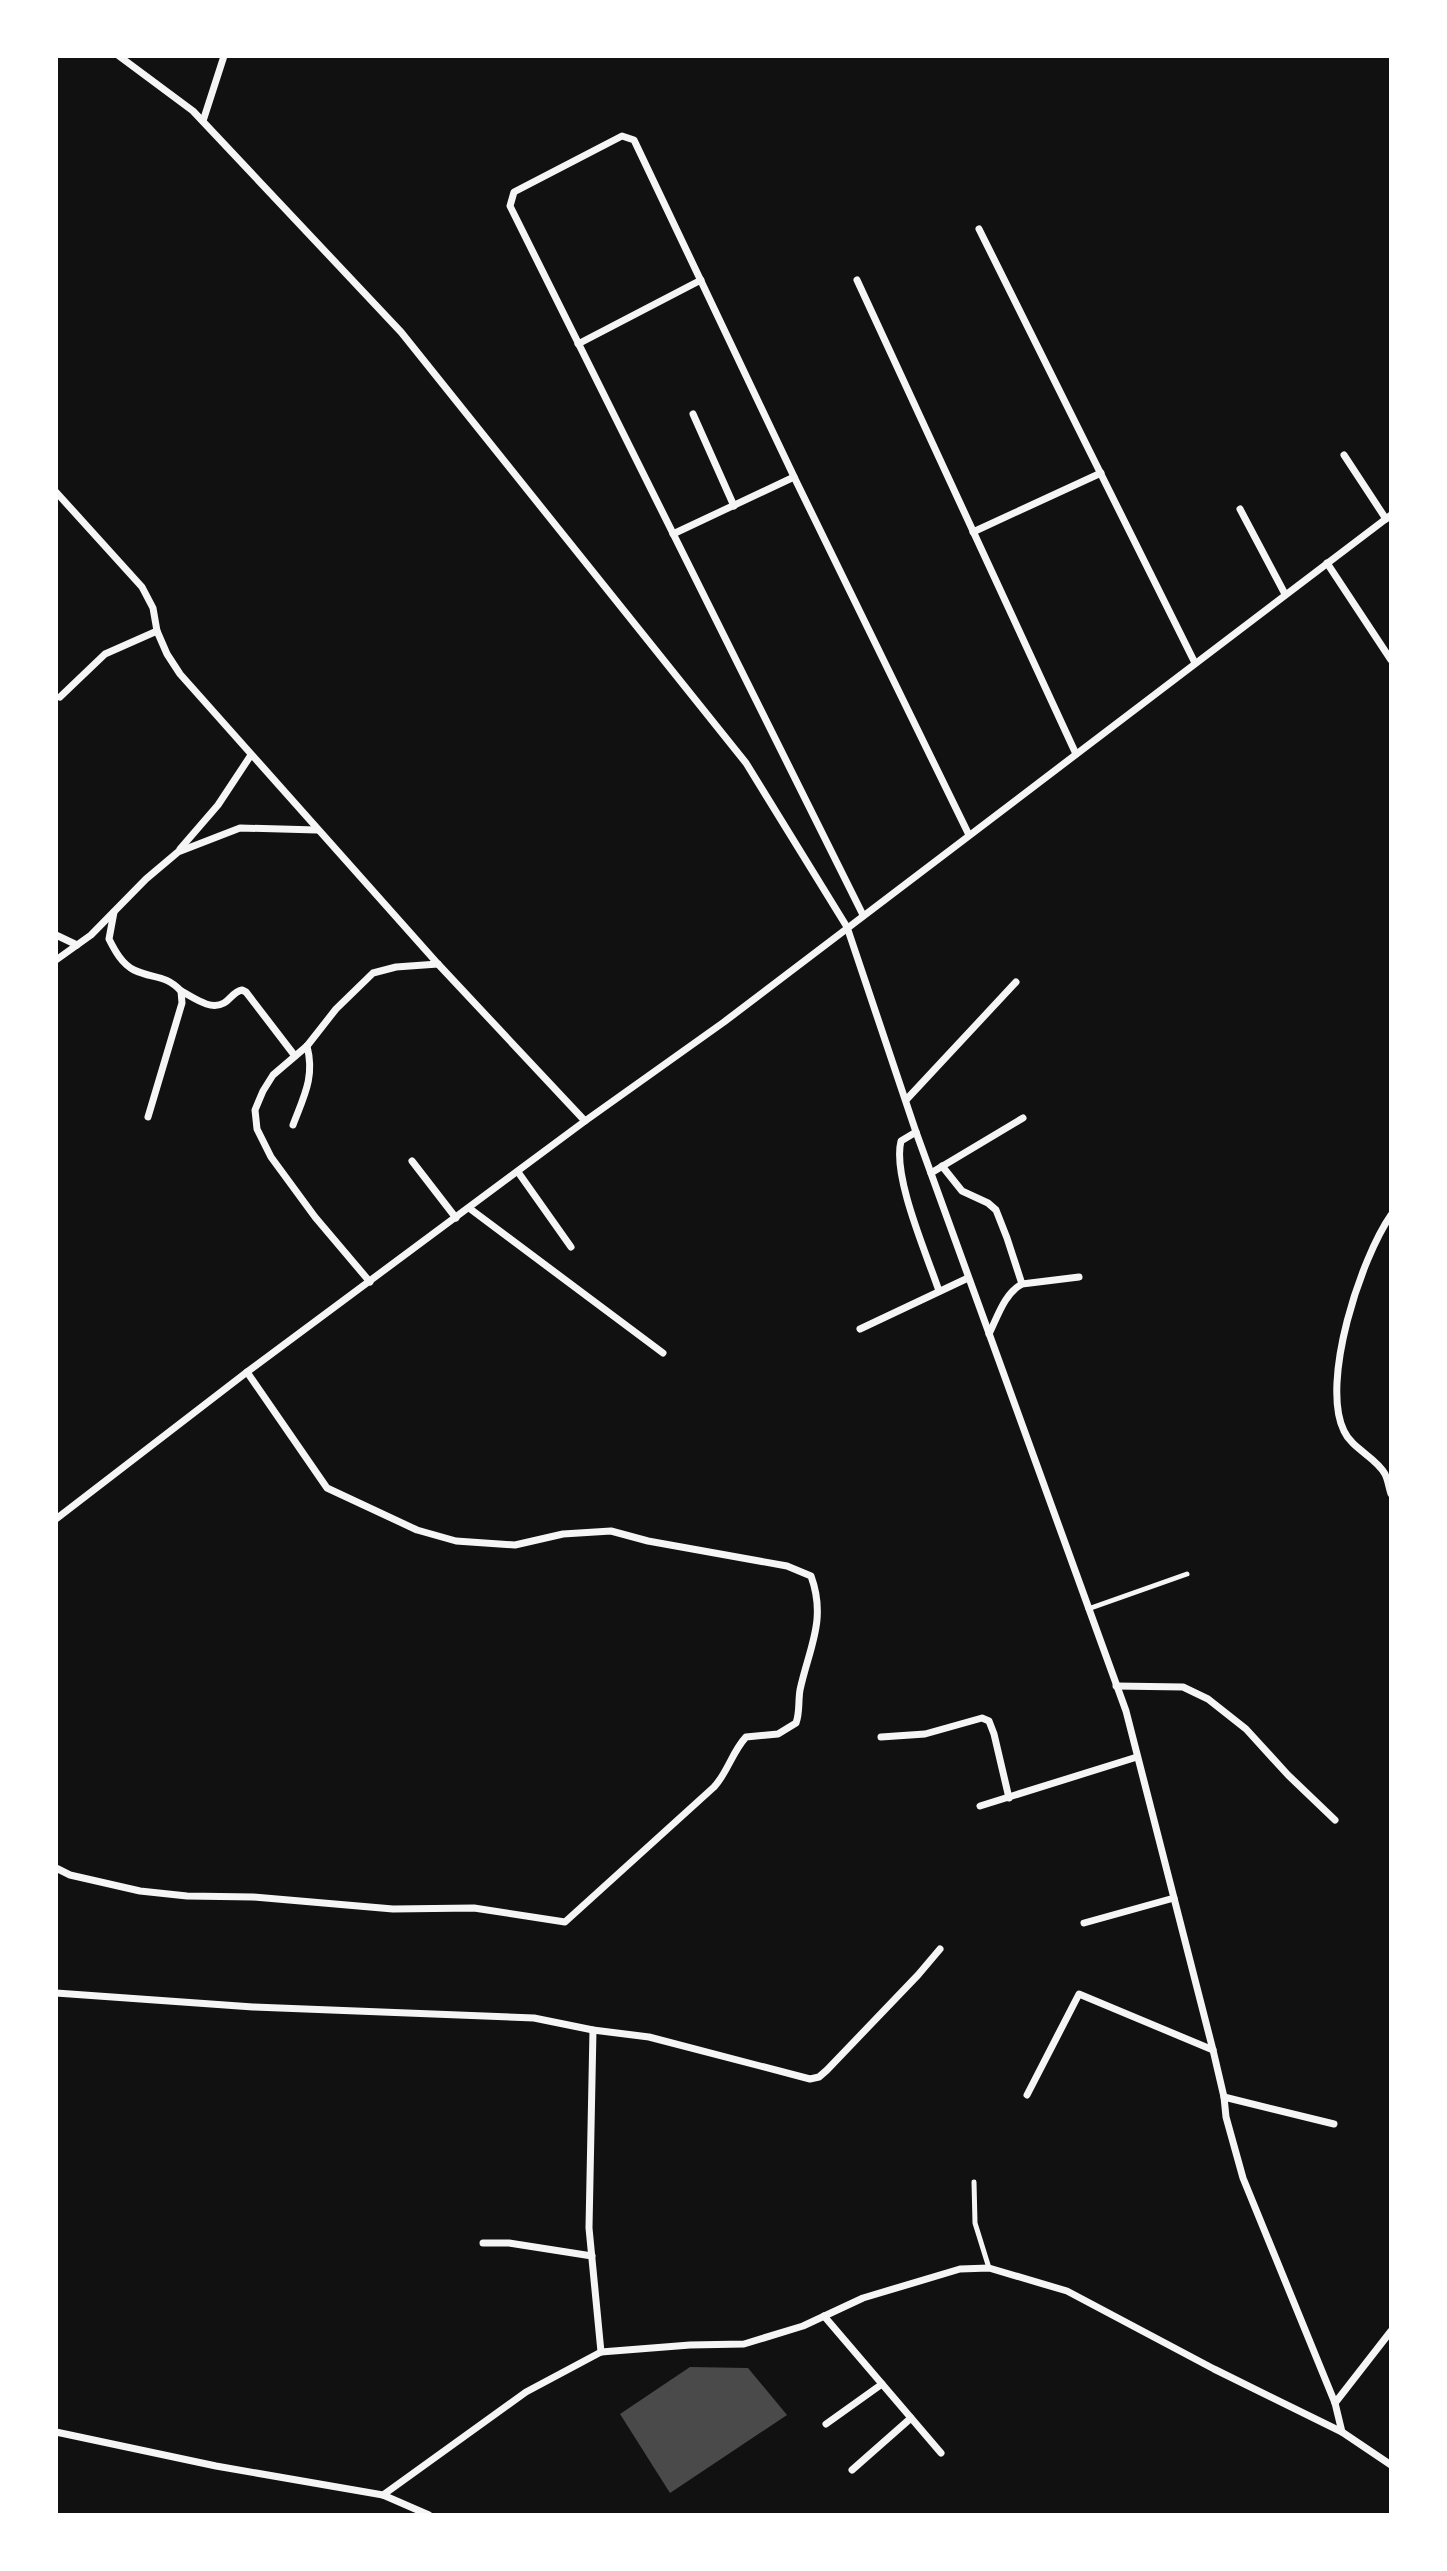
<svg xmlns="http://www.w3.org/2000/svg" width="1447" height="2571" font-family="'Playfair Display',serif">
  <rect width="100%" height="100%" fill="#111"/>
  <!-- building -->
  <path fill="#4a4a4a" d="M690 2367 748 2368 787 2415 670 2493 620 2414Z"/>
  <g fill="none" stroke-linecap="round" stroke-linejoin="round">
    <!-- service -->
    <g stroke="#f5f5f5" stroke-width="5">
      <path d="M1088 1609 1187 1574"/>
      <path d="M974 2182 975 2223 989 2268"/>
    </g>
    <!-- minor -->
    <g stroke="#f5f5f5" stroke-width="7">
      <path d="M119 56 193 111 401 332 746 763 847 927 916 1132 1126 1711 1213 2050 1224 2097 1226 2117 1243 2178 1335 2403 1342 2432"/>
      <path d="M203 121 224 56"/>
      <path d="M979 229 1195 663"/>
      <path d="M857 280 1076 754"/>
      <path d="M578 344 701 280"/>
      <path d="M693 414 734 506"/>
      <path d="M1344 455 1386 519"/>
      <path d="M56 492 142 587 153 608 157 631 167 654 180 674 438 964 585 1121"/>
      <path d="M1240 509 1285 594"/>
      <path d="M973 532 1101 473"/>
      <path d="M673 534 794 477"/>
      <path d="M1327 563 1391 660"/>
      <path d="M60 697 105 654 157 631"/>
      <path d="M180 849 218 805 251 755"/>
      <path d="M114 912 109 939C115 951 122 964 134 970 153 979 165 974 181 991L182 1003 148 1117"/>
      <path d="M863 915 510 206 514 192 622 136 634 140 797 483 969 835"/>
      <path d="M56 935 77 945"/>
      <path d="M56 960 91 935 146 879 178 852 240 828 317 830"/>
      <path d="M181 991C193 997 210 1011 224 1003 231 999 233 992 242 990L246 992 295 1056"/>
      <path d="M906 1100 1016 982"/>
      <path d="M293 1125C304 1096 315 1077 307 1046"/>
      <path d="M916 1132 901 1141C892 1176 927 1255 939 1291"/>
      <path d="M412 1161 456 1218"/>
      <path d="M942 1166 962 1191 988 1203 996 1210 1007 1238 1022 1284"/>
      <path d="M518 1172 571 1247"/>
      <path d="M931 1173 1023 1118"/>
      <path d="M469 1208 663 1353"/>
      <path d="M1391 1215C1361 1258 1320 1382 1344 1431 1352 1449 1376 1457 1385 1474 1388 1480 1389 1488 1391 1494"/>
      <path d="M370 1282 315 1217 271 1157 257 1129 255 1110 263 1091 273 1075 307 1046 336 1009 373 973 396 967 438 964"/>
      <path d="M860 1329 968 1278"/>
      <path d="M989 1334C998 1316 1004 1294 1022 1284L1079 1277"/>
      <path d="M56 1519 247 1372 585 1121 724 1022 1391 515"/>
      <path d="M1116 1686 1183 1687 1208 1699 1246 1729 1288 1775 1335 1820"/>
      <path d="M881 1737 925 1734 982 1718 989 1721 994 1734 1009 1798"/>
      <path d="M980 1806 1137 1757"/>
      <path d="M56 1868 70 1875 140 1891 187 1896 253 1897 393 1909 474 1908 565 1922 714 1787C728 1772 732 1752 746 1737L778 1734 796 1723C800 1712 798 1702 800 1690 809 1648 827 1620 811 1576L787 1566 648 1541 611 1531 563 1534 515 1545 456 1541 417 1530 327 1488 247 1372"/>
      <path d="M1084 1923 1174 1898"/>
      <path d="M56 1993 253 2007 534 2018 593 2030 649 2037 810 2079 819 2077 827 2070 918 1975 940 1949"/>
      <path d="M593 2030 589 2228 601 2352"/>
      <path d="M1027 2095 1079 1994 1213 2050"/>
      <path d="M1224 2097 1334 2124"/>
      <path d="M483 2243H509L592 2256"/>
      <path d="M824 2316 941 2453"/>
      <path d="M1335 2403 1391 2331"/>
      <path d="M826 2424 882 2384"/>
      <path d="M56 2432 216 2466 383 2495 429 2515"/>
      <path d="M852 2470 911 2418"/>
      <path d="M383 2495 526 2392 601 2352 690 2345 744 2344 803 2326 863 2298 960 2269 989 2268 1067 2291 1214 2369 1342 2432 1391 2465"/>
    </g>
  </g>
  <!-- border -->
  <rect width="1447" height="2571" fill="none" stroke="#ffffff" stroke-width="116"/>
</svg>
